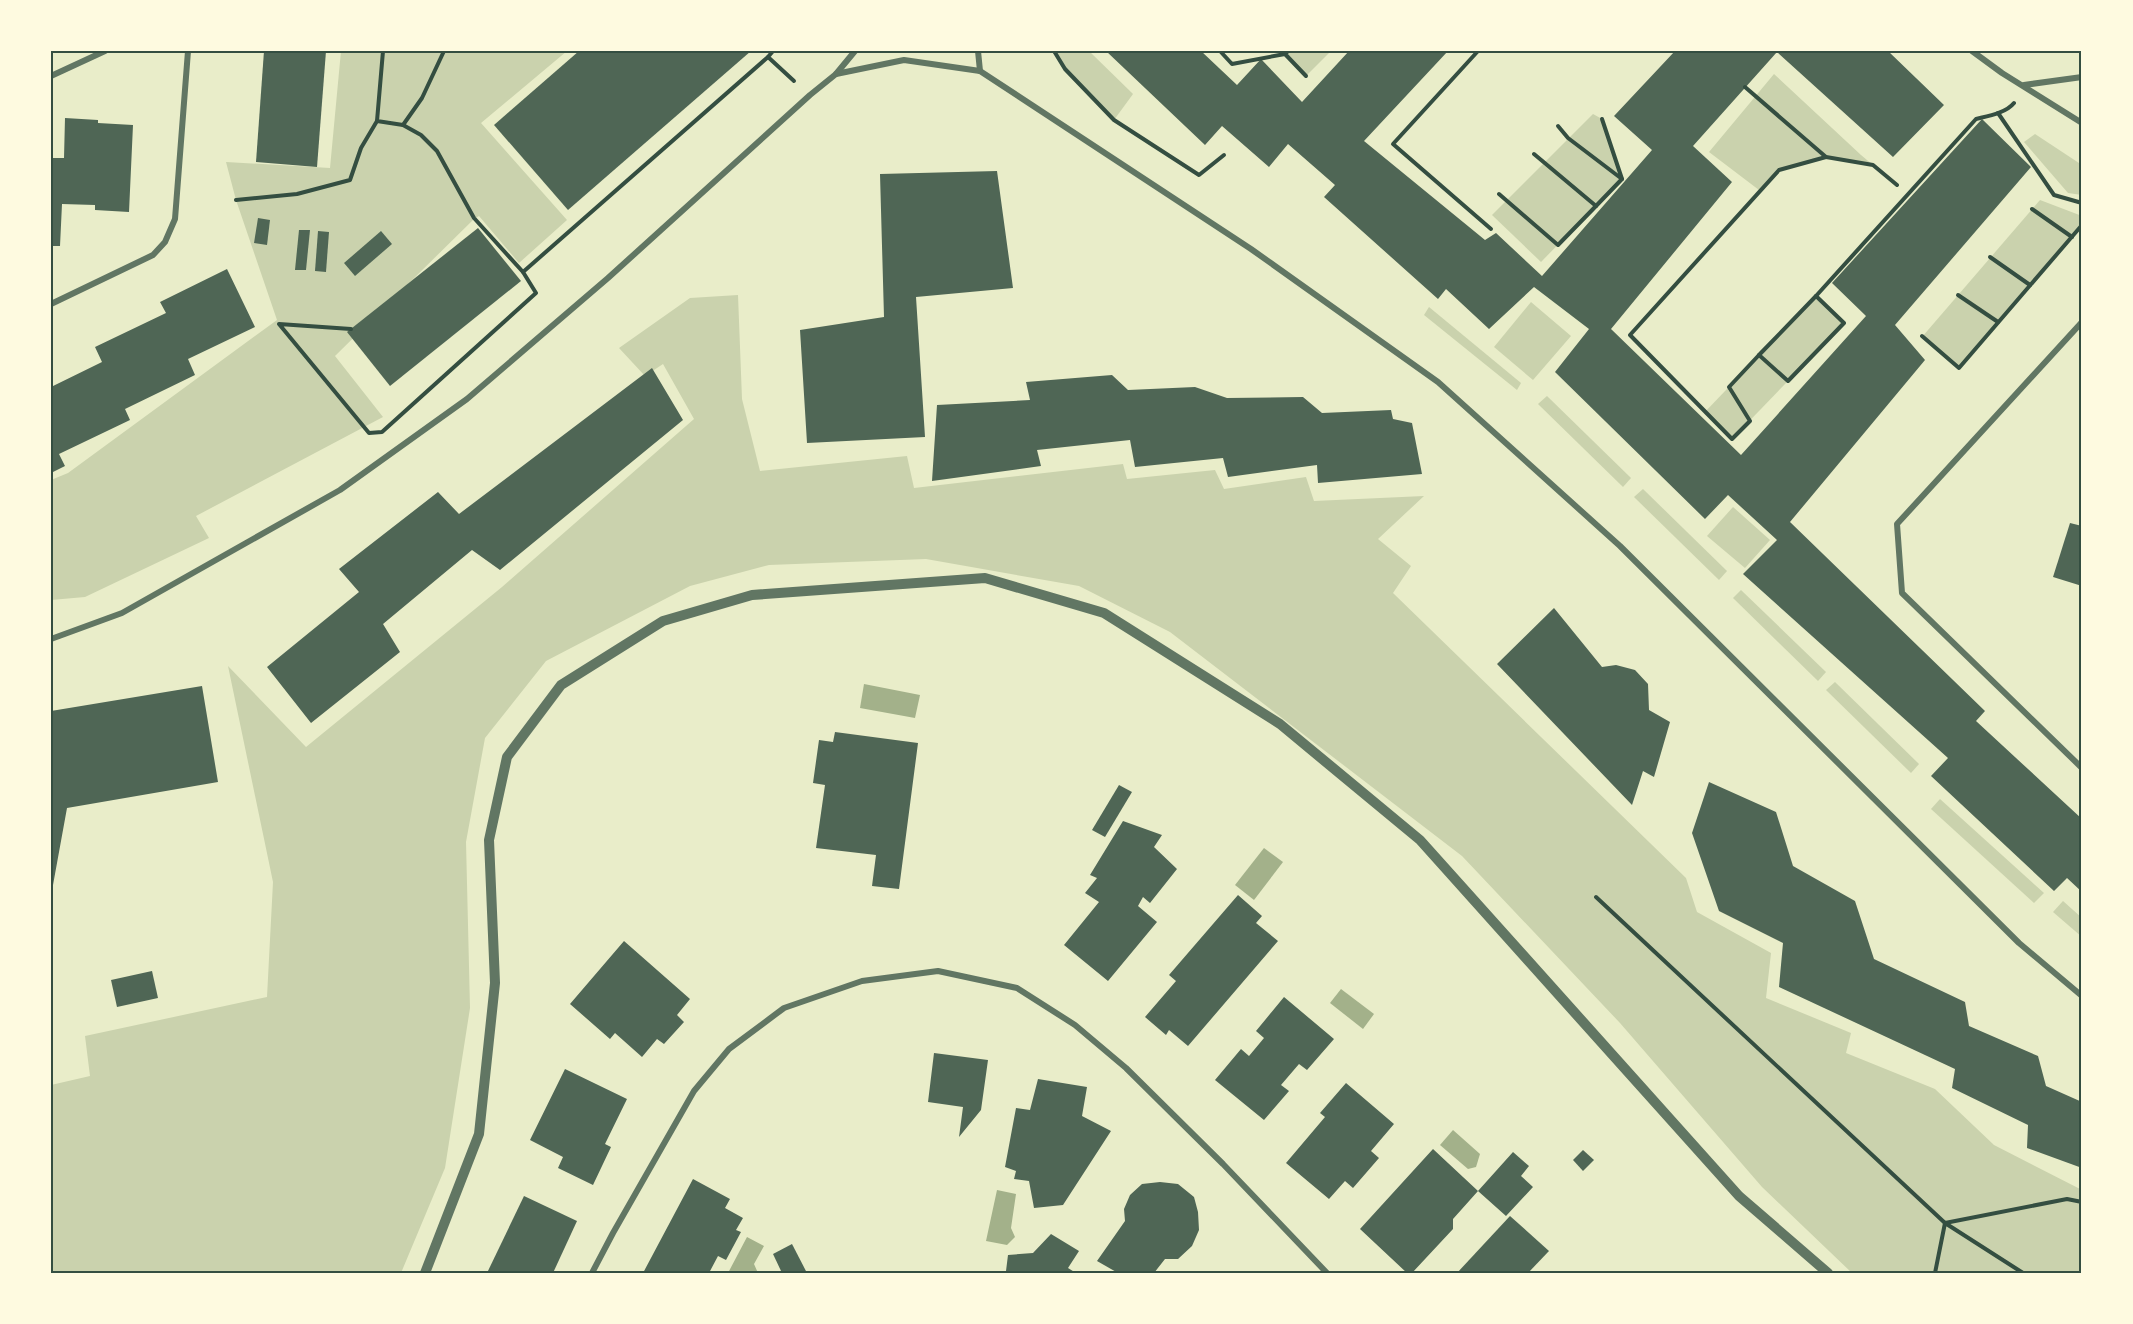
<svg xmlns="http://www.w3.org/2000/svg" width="2133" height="1324" font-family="Spectral,serif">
  <rect width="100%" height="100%" fill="#e9edc9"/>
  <!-- green -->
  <g fill="#cad2ad">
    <path d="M341 51H567L481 123 567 220 519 263 479 216 474 219 335 356 383 417 196 516 209 538 85 597 51 600V480L68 473 277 320 236 200 226 162 330 168Z"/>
    <path d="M1054 51H1089L1133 94 1114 120 1065 69Z"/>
    <path d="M1288 51H1331L1306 76 1285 54Z"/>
    <path d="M1774 74 1861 155 1873 165 1826 157 1779 170 1759 190 1709 152Z"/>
    <path d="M1593 114 1602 119 1622 179 1541 262 1492 215Z"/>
    <path d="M2035 134 2082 165V195L2068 193 2024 142Z"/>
    <path d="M2040 200 2082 216V225L1959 368 1922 337Z"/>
    <path d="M738 295 742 399 760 471 907 456 914 488 1123 464 1127 479 1215 470 1224 489 1306 477 1314 501 1424 496 1378 539 1411 566 1393 593 1686 878 1697 912 1771 953 1766 998 1851 1033 1846 1053 1935 1089 1994 1145 2082 1190V1273H1852L1762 1187 1620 1023 1462 856 1170 632 1079 586 926 559 769 565 690 586 546 661 485 738 466 842 470 1008 445 1168 401 1273H51V1085L90 1076 85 1036 267 997 273 882 228 666 306 747 502 587 694 419 663 364 645 376 619 348 690 298Z"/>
    <path d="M1816 296 1844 323 1732 439 1704 413Z"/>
    <path d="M1531 302 1571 336 1533 380 1494 347Z"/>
    <path d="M1429 307 1521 383 1517 390 1424 315Z"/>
    <path d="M1547 396 1631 478 1623 487 1538 404Z"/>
    <path d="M1643 489 1727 571 1719 580 1634 497Z"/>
    <path d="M1733 507 1770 540 1745 568 1707 536Z"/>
    <path d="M1741 590 1826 672 1818 681 1733 598Z"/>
    <path d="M1835 682 1919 764 1911 773 1826 690Z"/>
    <path d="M1940 799 2044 893 2034 903 1931 809Z"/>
    <path d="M2063 901 2082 918V937L2053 912Z"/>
  </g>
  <!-- water -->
  <g fill="#a3b18a">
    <path d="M864 684 920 695 915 718 860 708Z"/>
    <path d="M1264 848 1283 862 1254 900 1235 885Z"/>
    <path d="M1341 989 1374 1014 1363 1029 1330 1003Z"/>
    <path d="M1453 1130 1480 1154 1476 1167 1468 1169 1440 1145Z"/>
    <path d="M997 1190 1016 1194 1011 1228 1015 1237 1007 1245 986 1241Z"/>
    <path d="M747 1237 764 1246 754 1264 758 1273H728Z"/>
  </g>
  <!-- building -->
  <g fill="#4f6655">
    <path d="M264 51H326L317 167 256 162Z"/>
    <path d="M579 51H751L568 210 494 125Z"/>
    <path d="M1106 51H1201L1237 85 1261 59 1302 102 1349 51H1448L1364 141 1485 240 1496 233 1542 276 1652 150 1614 116 1675 51H1888L1944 105 1893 157 1777 52 1693 146 1732 182 1611 329 1741 455 1866 316 1832 283 1982 119 2031 167 1895 325 1925 360 1790 522 1985 711 1976 721 2082 819V892L2067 878 2054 891 1931 776 1948 758 1743 574 1777 540 1728 495 1705 519 1555 372 1589 329 1534 287 1489 329 1446 289 1438 299 1324 197 1335 185 1288 144 1269 167 1222 126 1205 145Z"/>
    <path d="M65 118 98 120V123L133 125 129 212 95 210V205L62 204 60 246H51V158H64Z"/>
    <path d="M997 171 1013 288 916 297 925 437 807 443 800 330 884 317 880 174Z"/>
    <path d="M258 218 270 220 267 245 254 243Z"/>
    <path d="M478 228 521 281 390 386 347 332Z"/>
    <path d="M299 230H310L306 270H295Z"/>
    <path d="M318 231 329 232 326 272 315 271Z"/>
    <path d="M381 231 392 244 355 276 344 263Z"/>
    <path d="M227 269 255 327 188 359 195 375 125 409 130 420 59 454 65 466 51 473V387L102 362 95 347 166 313 160 302Z"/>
    <path d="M652 368 683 420 500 570 472 550 383 624 400 652 311 723 267 667 359 592 339 569 438 492 459 514Z"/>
    <path d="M1112 375 1128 390 1195 387 1227 398 1303 397 1322 413 1391 410 1393 419 1412 423 1422 474 1318 483 1317 465 1228 477 1223 458 1135 467 1130 440 1037 450 1041 466 932 481 937 405 1030 400 1026 382Z"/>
    <path d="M2070 523 2082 526V586L2053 577Z"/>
    <path d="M1554 608 1602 667 1616 665 1635 670 1648 684 1649 710 1670 722 1654 777 1643 771 1632 805 1497 664Z"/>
    <path d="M202 686 218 782 67 808 51 896V711Z"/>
    <path d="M835 732 918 743 899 889 872 886 876 855 816 848 825 785 813 783 819 740 833 742Z"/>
    <path d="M1709 782 1776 812 1793 866 1855 901 1874 959 1965 1002 1969 1026 2038 1056 2046 1086 2082 1102V1168L2027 1148 2028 1125 1952 1088 1955 1069 1779 987 1783 943 1719 911 1692 833Z"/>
    <path d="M1119 785 1132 792 1105 837 1092 830Z"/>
    <path d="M1123 821 1162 835 1154 847 1177 869 1150 903 1143 897 1138 906 1157 922 1108 981 1064 945 1099 902 1085 893 1097 878 1090 875Z"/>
    <path d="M1238 895 1262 916 1256 923 1278 941 1188 1046 1169 1030 1166 1035 1145 1017 1176 981 1169 975Z"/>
    <path d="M624 941 690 999 677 1015 684 1022 664 1044 657 1039 642 1057 615 1033 610 1039 570 1004Z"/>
    <path d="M152 971 158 998 117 1007 111 980Z"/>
    <path d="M1284 997 1334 1039 1307 1070 1299 1064 1281 1085 1289 1091 1264 1120 1215 1080 1241 1049 1249 1056 1264 1038 1256 1031Z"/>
    <path d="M934 1053 988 1060 981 1110 959 1137 963 1107 928 1102Z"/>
    <path d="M565 1069 627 1099 605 1144 611 1147 593 1185 558 1168 563 1157 530 1140Z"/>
    <path d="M1038 1079 1087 1087 1082 1116 1111 1131 1063 1205 1034 1208 1029 1181 1014 1179 1016 1171 1005 1167 1016 1108 1030 1110Z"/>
    <path d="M1346 1083 1394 1124 1371 1151 1379 1158 1353 1188 1345 1181 1329 1199 1286 1163 1325 1117 1320 1113Z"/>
    <path d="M1433 1149 1478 1191 1453 1219V1229L1412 1273H1407L1360 1229Z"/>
    <path d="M1583 1150 1594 1160 1583 1171 1573 1160Z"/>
    <path d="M1513 1152 1529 1166 1521 1176 1533 1187 1506 1216 1478 1191Z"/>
    <path d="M693 1179 730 1199 725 1208 743 1218 736 1230 741 1232 726 1260 718 1256 709 1273H643Z"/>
    <path d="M1160 1182 1178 1184 1194 1197 1198 1212 1199 1230 1192 1246 1178 1259H1165L1154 1273H1118L1097 1261 1125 1221 1124 1209 1130 1195 1142 1184Z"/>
    <path d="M524 1196 577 1221 553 1273H487Z"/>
    <path d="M1510 1216 1549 1251 1528 1273H1457Z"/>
    <path d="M1051 1234 1079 1251 1068 1268 1076 1273H1019L1006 1271 1008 1255 1033 1253Z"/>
    <path d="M792 1244 807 1273H782L773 1254Z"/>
  </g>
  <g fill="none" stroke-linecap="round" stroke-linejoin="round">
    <!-- path -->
    <g stroke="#344e41" stroke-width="4">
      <path d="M383 51 377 121 403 125"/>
      <path d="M444 51 422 98 403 125 421 135 437 151 474 218 523 272"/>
      <path d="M773 51 768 57 794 81"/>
      <path d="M1054 51 1065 69 1114 120 1199 175 1224 155"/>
      <path d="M1220 51 1232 64 1285 54"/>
      <path d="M1288 51 1285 54 1306 76"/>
      <path d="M1478 51 1393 144 1491 229"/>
      <path d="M1745 87 1826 157 1873 165 1897 185"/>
      <path d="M1998 113 2054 195 2082 203"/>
      <path d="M1558 126 1568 138 1622 179"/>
      <path d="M1499 194 1558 245 1596 206 1534 154"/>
      <path d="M236 200 297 194 350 180 361 148 377 121"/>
      <path d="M1596 206 1622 179 1602 119"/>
      <path d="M2032 209 2072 237"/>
      <path d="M1990 257 2030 285"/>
      <path d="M1958 295 1998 322"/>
      <path d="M1816 296 1844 323 1788 381 1759 355 1729 387 1750 421 1732 439 1630 335 1779 170 1826 157"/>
      <path d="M351 329 279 324 369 433 382 432 536 293 523 272 768 57"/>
      <path d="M1922 336 1959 368 2082 225"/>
      <path d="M1759 355 1816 296 1976 119C1988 116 2006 113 2014 103"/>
      <path d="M1596 897 1945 1223 2067 1199 2082 1202"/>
      <path d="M1935 1273 1945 1223 2023 1273"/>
    </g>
    <!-- minor -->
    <g stroke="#617663" stroke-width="6">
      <path d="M978 51 980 71"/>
      <path d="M1972 51 2002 73 2082 123"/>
      <path d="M836 74 904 60 980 71 1251 249 1438 382 1620 546 2019 943 2082 996"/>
      <path d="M51 76 105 51"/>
      <path d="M2024 85 2082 77"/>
      <path d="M51 304 153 255 165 242 175 219 188 51"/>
      <path d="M2082 322 1897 524 1902 593 2082 768"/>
      <path d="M51 639 122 613 340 490 467 399 608 278 810 95 836 74 855 51"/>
      <path d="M592 1273 613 1233 694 1091 729 1049 784 1008 862 981 938 971 1017 988 1075 1025 1126 1068 1223 1164 1327 1273"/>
    </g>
    <!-- tertiary -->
    <path stroke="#617663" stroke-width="10" d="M425 1273 479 1134 495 983 489 840 507 757 561 685 663 621 752 595 985 578 1104 613 1280 724 1420 840 1739 1196 1828 1273"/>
  </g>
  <!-- border -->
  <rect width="2133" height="1324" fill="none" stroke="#fefae0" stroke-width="105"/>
  <rect x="52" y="52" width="2028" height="1220" fill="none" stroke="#344e41" stroke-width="2"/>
</svg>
